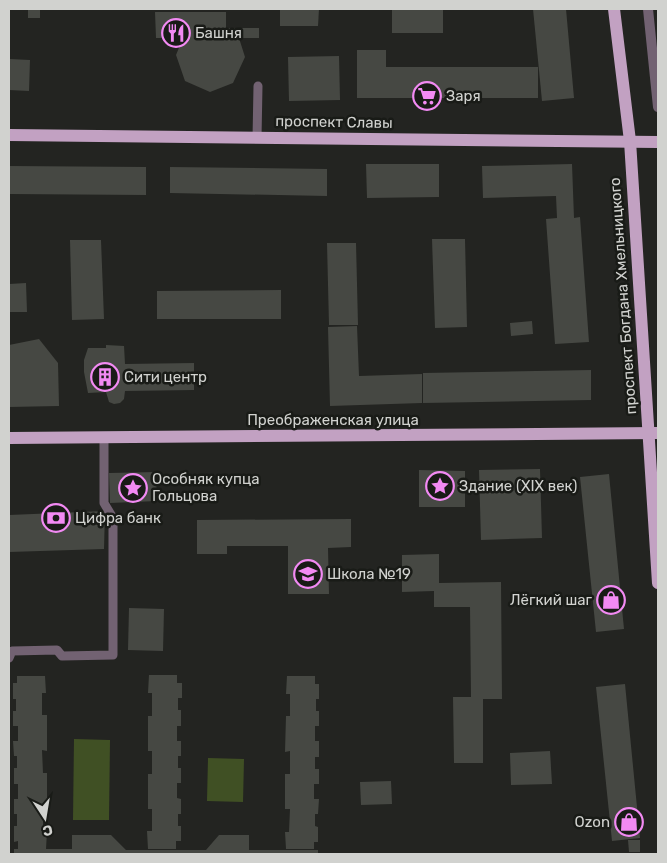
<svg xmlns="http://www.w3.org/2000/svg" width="667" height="863" font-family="Rubik,sans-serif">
  <rect width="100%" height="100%" fill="#232421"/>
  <!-- green -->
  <g fill="#405024">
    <path d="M74 739 110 740 109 820H73Z"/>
    <path d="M208 758 244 759 243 802 207 801Z"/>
  </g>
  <!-- building -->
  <g fill="#464843">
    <rect x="28" y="9" width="12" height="9"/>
    <path d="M280 9H319L318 26H280Z"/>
    <rect x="392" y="9" width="51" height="24"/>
    <path d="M533 9H566L574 98 542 101Z"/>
    <path d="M155 12H226V28H259V38H239L245 57 233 83 210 92 185 81 176 55 183 38H156Z"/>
    <path d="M357 50H386V67H538V98H357Z"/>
    <path d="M339 56 340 100 289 101 288 57Z"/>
    <path d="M9 59 30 60 29 91 9 90Z"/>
    <path d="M366 164H439V197L367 198Z"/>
    <path d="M572 164 574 218 580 217 589 342 555 344 546 219 557 218 556 196 483 198 482 166Z"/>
    <path d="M9 166 146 167V195L9 194Z"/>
    <path d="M170 167 327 169V196L170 193Z"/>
    <path d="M432 239H465L467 327 435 328Z"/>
    <path d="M70 240H101L104 319 72 320Z"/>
    <path d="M327 243H356L358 325H329Z"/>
    <path d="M26 283 27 312H9V284Z"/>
    <path d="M281 290V319H157V291Z"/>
    <path d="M532 321 533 334 511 336 510 323Z"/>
    <path d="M357 326 359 376 422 374V403L330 406 328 327Z"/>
    <path d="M39 339 58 363 59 406 9 407V345Z"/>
    <path d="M106 345 124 346 125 364 194 363V390L125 391 124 399 120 403 114 404 109 402 106 392 88 393 84 372V360L88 348H106Z"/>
    <path d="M591 370V400L423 403V373Z"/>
    <path d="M540 469 542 538 481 540 479 470Z"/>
    <path d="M419 470 465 471V507H419Z"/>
    <path d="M156 472 157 501 110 503 109 473Z"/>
    <path d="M609 474 624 629 596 632 580 477Z"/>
    <path d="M105 511 104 549 9 552V515Z"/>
    <path d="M351 519V547L328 548 329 594H288V546H227V554H197V520Z"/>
    <path d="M439 554V583L501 582 502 699H483V763H454L453 697H471L470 607H434V591L402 592V555Z"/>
    <path d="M129 608 164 609 163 651 128 650Z"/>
    <path d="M149 675H177V683H182V698H178V710H181V726H177V741H181V756H178V768H181V783H177V798L181 799V814H178V826H181V841H176V849H148L147 831H152V809H148V774H152V751H148V716H152V693H148Z"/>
    <path d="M17 676H45L46 693H42V715H47V751L42 750 43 773H47V808H43V831H47L46 849H72V835H111L126 850H206L219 835H249V850H318V854H14V849H18V841L14 842V826H17V814H14V799H18V784H14V768H17V756H14L13 741H18V726H13V711H16V699H13V683H17Z"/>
    <path d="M287 676H315V684H319V699H316V711H319V726H315V741H319V757H315V769H319V784H314V799H319L318 814H315V826L318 827V842H314V849H286L285 832H289L290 809H285V774H290V751L285 752 286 716H290V694H286Z"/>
    <path d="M625 684 640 838 612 841 596 687Z"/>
    <path d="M550 751 552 784 511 785 510 753Z"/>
    <path d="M391 781 392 804 361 805 360 782Z"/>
    <path d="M628 840H640V852H629Z"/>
  </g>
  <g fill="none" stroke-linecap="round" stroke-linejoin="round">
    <!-- service -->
    <g stroke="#726272" stroke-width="9">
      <path d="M257 138 258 86"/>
      <path d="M9 658 12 651 57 650 62 656 113 655V518L104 503V437"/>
    </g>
    <!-- minor -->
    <path stroke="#726272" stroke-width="10" d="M648 9 658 107"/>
    <!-- primary -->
    <g stroke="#c2a1c2" stroke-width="12">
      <path d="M614 9 630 141 658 583"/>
      <path d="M9 135 658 142"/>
      <path d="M9 438 658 433"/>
    </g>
  </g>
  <!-- icons -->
  <defs>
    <symbol id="restaurant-ring" viewBox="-11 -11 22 22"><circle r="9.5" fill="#191b17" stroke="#f28af3" stroke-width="1.5"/><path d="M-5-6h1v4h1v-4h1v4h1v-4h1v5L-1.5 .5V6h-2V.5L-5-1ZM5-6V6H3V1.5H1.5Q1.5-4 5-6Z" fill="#f28af3"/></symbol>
    <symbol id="supermarket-ring" viewBox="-11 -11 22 22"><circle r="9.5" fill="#191b17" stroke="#f28af3" stroke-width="1.5"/><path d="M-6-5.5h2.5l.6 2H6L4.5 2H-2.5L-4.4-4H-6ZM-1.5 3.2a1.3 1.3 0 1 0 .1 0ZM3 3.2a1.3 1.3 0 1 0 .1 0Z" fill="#f28af3"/></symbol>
    <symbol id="building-ring" viewBox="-11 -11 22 22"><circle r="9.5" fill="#191b17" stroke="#f28af3" stroke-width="1.5"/><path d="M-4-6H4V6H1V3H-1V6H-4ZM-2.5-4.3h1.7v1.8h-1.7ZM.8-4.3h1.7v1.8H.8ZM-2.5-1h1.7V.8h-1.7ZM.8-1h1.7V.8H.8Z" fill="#f28af3"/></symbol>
    <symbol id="sight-ring" viewBox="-11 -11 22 22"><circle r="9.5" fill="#191b17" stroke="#f28af3" stroke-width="1.5"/><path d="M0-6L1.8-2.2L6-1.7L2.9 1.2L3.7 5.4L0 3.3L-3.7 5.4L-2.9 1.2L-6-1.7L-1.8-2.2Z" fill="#f28af3"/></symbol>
    <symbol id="bank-ring" viewBox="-11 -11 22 22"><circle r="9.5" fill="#191b17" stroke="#f28af3" stroke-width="1.5"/><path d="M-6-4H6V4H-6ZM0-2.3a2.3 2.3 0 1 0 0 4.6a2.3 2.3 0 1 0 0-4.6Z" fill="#f28af3"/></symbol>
    <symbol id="school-ring" viewBox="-11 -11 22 22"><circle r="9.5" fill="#191b17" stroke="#f28af3" stroke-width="1.5"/><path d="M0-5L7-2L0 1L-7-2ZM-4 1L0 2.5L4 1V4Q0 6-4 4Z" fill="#f28af3"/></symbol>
    <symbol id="shop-ring" viewBox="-11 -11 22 22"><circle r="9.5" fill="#191b17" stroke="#f28af3" stroke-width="1.5"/><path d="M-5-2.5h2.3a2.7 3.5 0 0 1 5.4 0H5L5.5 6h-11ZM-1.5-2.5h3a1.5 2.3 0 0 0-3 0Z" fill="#f28af3"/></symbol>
  </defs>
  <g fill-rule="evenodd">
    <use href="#restaurant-ring" x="160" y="17" width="32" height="32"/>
    <use href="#supermarket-ring" x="411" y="80" width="32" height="32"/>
    <use href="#building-ring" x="89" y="361" width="32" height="32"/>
    <use href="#sight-ring" x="424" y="470" width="32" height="32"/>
    <use href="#sight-ring" x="117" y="472" width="32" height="32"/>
    <use href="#bank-ring" x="40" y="502" width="32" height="32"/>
    <use href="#school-ring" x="292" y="558" width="32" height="32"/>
    <use href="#shop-ring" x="595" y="584" width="32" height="32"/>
    <use href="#shop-ring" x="613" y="806" width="32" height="32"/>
  </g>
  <g text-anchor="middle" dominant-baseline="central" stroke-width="5" stroke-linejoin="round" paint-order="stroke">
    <!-- poi labels -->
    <g font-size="15" fill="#d1d2cf" stroke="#191b17" text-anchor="start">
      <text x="195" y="33">Башня</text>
      <text x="446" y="96">Заря</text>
      <text x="124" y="377">Сити центр</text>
      <text x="152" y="479">Особняк купца<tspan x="152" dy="17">Гольцова</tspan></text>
      <text x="459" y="486">Здание (XIX век)</text>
      <text x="75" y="518">Цифра банк</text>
      <text x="327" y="574">Школа №19</text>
      <text x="592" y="600" text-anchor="end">Лёгкий шаг</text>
      <text x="610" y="822" text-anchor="end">Ozon</text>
    </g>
    <!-- street labels -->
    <g font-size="15" fill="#d1d2cf" stroke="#191b17">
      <text transform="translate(334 122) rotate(1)">проспект Славы</text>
      <text transform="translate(623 296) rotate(-94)">проспект Богдана Хмельницкого</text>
      <text x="333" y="420">Преображенская улица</text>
    </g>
  </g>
  <!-- border -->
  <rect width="667" height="863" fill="none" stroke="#d1d2cf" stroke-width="20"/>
  <!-- north arrow -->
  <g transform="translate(45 818) rotate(168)" stroke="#191b17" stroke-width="4" paint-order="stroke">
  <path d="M0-4L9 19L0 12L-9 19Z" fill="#d1d2cf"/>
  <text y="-8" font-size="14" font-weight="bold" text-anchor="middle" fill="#d1d2cf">С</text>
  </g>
</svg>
